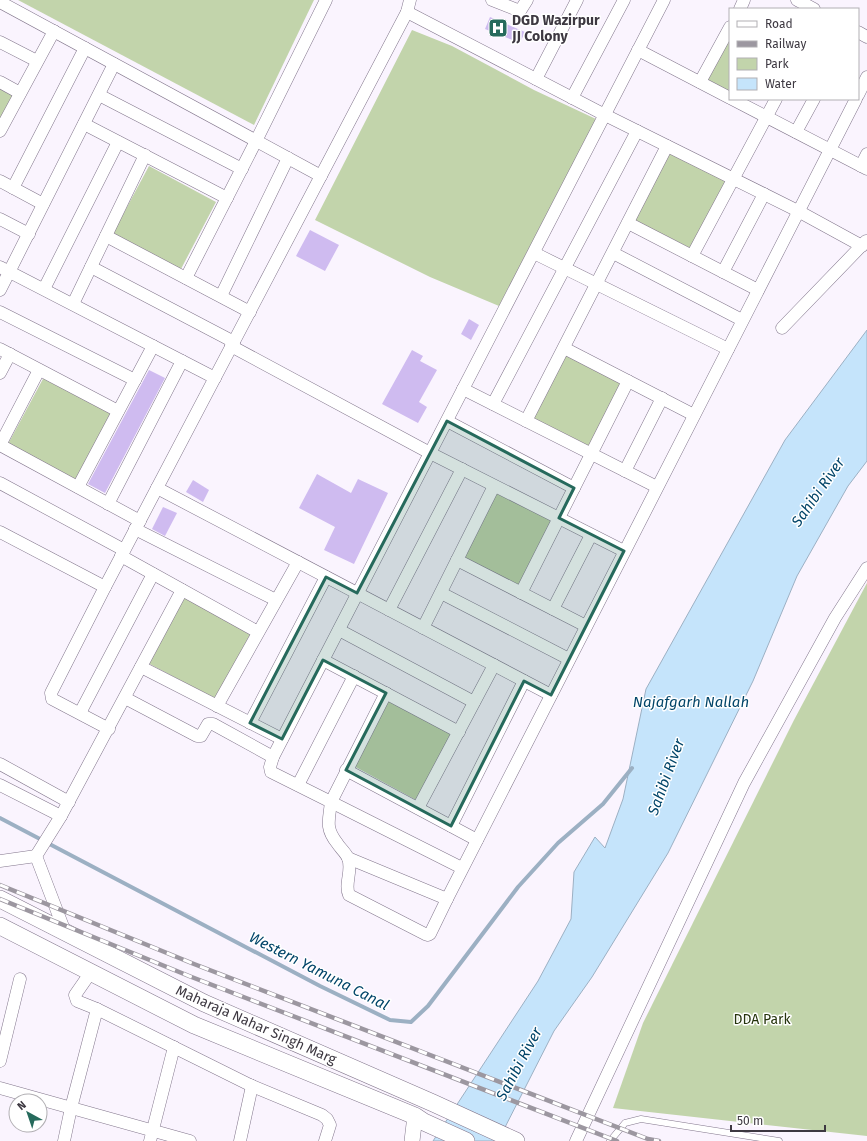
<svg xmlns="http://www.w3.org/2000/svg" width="867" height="1141" font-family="'Fira Sans',sans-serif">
  <rect width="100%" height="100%" fill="#faf4fe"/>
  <!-- green -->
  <g fill="#c2d4ab">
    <path d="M18 0H314L254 125Z"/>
    <path d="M412 30 452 46 534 90 596 119 499 306 430 277 315 220Z"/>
    <path d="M730 33V95L705 83Z"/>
    <path d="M0 87 14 94 0 121Z"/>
    <path d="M668 152 728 182 694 250 634 220Z"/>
    <path d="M149 166 216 202 181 269 113 233Z"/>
    <path d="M565 353 625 383 591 451 531 421Z"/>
    <path d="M44 377 112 413 76 480 8 444Z"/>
    <path d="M495 490 555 519 521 587 461 558Z"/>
    <path d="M867 583V1136L613 1108 643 1023 794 720Z"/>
    <path d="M184 597 251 633 215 699 148 663Z"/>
    <path d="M388 700 453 735 418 801 352 765Z"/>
  </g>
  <!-- water -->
  <path fill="#c5e4fb" stroke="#9cb0c3" d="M867 330V461L848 486 797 576 753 681 668 853 592 977 554 1031 498 1141H433L538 981 571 919 574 872 595 837 605 848 623 799 646 689 785 440Z"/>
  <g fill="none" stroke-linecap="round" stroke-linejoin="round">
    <!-- stream -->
    <path stroke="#9cb0c3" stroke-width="4" d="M0 818 320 986 390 1020 411 1022 428 1006 518 887 558 843 603 804 632 768"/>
  </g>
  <!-- building -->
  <g fill="#cfbbf0">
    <path d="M490 17 525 32 520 43 485 29Z"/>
    <path d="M310 230 339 245 325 271 296 256Z"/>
    <path d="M469 319 479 325 471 340 461 334Z"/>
    <path d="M412 350 423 356 420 361 437 370 419 402 427 407 418 423 382 404Z"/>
    <path d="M149 370 165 378 105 493 88 484Z"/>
    <path d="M317 474 351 493 358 479 388 493 354 564 324 550 335 527 299 508Z"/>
    <path d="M193 480 209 490 203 502 186 492Z"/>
    <path d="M163 507 177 513 165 536 152 529Z"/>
  </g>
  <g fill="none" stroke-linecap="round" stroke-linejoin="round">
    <defs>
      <path id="service" d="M610 1141 625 1123 641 1119 779 1141"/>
      <g id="minor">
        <path d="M492 0 520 11 527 0"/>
        <path d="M664 0 273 757 270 767 271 772 331 802C329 820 325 828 337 843 340 848 346 853 348 858 353 870 344 884 349 895L425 934 428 935 430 934 447 899 856 99"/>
        <path d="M797 0 814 9"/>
        <path d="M0 2 321 176"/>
        <path d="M740 9 744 0"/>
        <path d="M407 12 605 115 798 211 862 246"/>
        <path d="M858 32 867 37"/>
        <path d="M0 42 37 61"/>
        <path d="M638 50 730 98"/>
        <path d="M536 79 577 0"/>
        <path d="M0 82 20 93"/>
        <path d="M700 82 730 27"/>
        <path d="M99 95 242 169"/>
        <path d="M858 95 867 77"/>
        <path d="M572 98 624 0"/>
        <path d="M732 99 867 169"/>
        <path d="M84 124 227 198"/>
        <path d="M0 131 54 31"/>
        <path d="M796 132 814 99"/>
        <path d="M861 166 867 154"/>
        <path d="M0 181 43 204"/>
        <path d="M13 188 85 48"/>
        <path d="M0 219 29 234"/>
        <path d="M628 223 758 290"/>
        <path d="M106 236 250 312"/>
        <path d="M534 253 728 349"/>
        <path d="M613 253 742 320"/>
        <path d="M692 256 776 99"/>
        <path d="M0 267 215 378"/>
        <path d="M91 267 234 342"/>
        <path d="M723 272 764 194"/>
        <path d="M186 278 256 141 326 0"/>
        <path d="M44 289 118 142"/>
        <path d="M0 290 114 64"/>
        <path d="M221 296 288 158"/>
        <path d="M73 304 145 155"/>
        <path d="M0 312 135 380"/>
        <path d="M782 328 866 241"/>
        <path d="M231 346 430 453 624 551"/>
        <path d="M564 348 694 415"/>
        <path d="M0 349 118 411"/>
        <path d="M0 373 10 354"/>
        <path d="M463 389 657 487"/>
        <path d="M493 404 637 131"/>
        <path d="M447 421 574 488"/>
        <path d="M526 421 667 146"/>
        <path d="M0 445 140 521"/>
        <path d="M0 445 39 370"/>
        <path d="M625 471 662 398"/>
        <path d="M0 483 124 550"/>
        <path d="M78 487 153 346"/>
        <path d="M157 488 551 695"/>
        <path d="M108 504 182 361"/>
        <path d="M135 529 276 600"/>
        <path d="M0 532 105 587"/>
        <path d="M121 556 258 632"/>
        <path d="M457 560 586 626"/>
        <path d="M441 593 569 659"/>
        <path d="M521 593 628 381"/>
        <path d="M553 609 591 535"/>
        <path d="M389 610 462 469"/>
        <path d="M423 628 494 486"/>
        <path d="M339 630 474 702"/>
        <path d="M323 660 459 732"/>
        <path d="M141 667 282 739"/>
        <path d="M386 693 331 802 462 868"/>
        <path d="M125 698 197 736H201L208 724H213L273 757"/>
        <path d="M217 706 298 562"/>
        <path d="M80 713 153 574"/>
        <path d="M250 723 326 577"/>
        <path d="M109 729 52 699 51 693 105 587 407 12 410 0"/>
        <path d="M0 764 69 802"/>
        <path d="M346 770 477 840"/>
        <path d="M0 785 61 816"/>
        <path d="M298 785 354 676"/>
        <path d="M418 808 494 665"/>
        <path d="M451 826 524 681"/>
        <path d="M36 856 61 816 182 590"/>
        <path d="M36 856 65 932"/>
        <path d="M348 858 447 899"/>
        <path d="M0 861 36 856"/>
        <path d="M97 1009 252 1086 240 1141"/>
        <path d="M0 1061 20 979"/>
        <path d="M250 1085 322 1115 327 1119 330 1125 325 1141"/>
        <path d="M0 1088 190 1141"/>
        <path d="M64 1141 71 1108 97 1009 77 1001 75 995 91 972"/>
        <path d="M150 1141 174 1047"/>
        <path d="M576 1141 744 783 835 618 867 568"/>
      </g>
      <path id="tertiary" d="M412 1141 415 1116"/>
      <g id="secondary">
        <path d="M0 899 204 1003 433 1103 516 1141"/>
        <path d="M0 926 194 1025 415 1116 424 1122 466 1141"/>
      </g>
    </defs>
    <!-- service casing -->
    <use href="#service" stroke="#82768c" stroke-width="7"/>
    <!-- minor casing -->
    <use href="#minor" stroke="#82768c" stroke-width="13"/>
    <!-- tertiary casing -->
    <use href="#tertiary" stroke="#82768c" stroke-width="16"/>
    <!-- secondary casing -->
    <use href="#secondary" stroke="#82768c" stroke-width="18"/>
    <!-- service -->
    <use href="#service" stroke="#fff" stroke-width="6"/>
    <!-- minor -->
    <use href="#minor" stroke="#fff" stroke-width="12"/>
    <!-- tertiary -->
    <use href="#tertiary" stroke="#fff" stroke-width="15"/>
    <!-- secondary -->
    <use href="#secondary" stroke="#fff" stroke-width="17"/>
    <defs>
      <g id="rail">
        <path d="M0 885 194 964 648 1139 659 1141"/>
        <path d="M0 899 189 976 617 1141"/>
      </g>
    </defs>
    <!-- rail casing -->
    <use href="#rail" stroke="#9c97a0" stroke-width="4.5"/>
    <!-- rail -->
    <use href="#rail" stroke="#fff" stroke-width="3" stroke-dasharray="9" stroke-linecap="butt"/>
  </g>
  <!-- marked area -->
  <path fill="#266a5c" fill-opacity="0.2" stroke="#266a5c" stroke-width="3" stroke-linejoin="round" d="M447 421 574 488 559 518 624 551 551 695 524 681 451 826 346 770 386 693 323 660 282 739 250 723 326 577 357 593Z"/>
  <!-- icons -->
  <defs>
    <symbol id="hospital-square" viewBox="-11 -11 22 22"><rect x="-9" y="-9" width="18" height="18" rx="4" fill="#266a5c" stroke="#fff"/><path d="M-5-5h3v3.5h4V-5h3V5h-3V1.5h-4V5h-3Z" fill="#fff"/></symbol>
  </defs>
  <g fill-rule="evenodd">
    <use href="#hospital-square" x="487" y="17" width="22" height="22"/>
  </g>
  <g text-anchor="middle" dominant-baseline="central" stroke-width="3" stroke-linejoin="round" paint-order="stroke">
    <!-- poi labels -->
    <g font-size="14" font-weight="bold" fill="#3d3841" stroke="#fff" text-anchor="start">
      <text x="512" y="20">DGD Wazirpur<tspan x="512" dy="16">JJ Colony</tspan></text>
    </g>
    <!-- park labels -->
    <g font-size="14" fill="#25330c" stroke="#fff">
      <text x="762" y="1019">DDA Park</text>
    </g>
    <!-- street labels -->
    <g font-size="14" fill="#3d3841" stroke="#fff">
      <text transform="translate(256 1025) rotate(24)">Maharaja Nahar Singh Marg</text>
    </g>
    <!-- water labels -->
    <g font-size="15" font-style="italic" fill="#024569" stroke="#fff">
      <text transform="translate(818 492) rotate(-55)">Sahibi River</text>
      <text x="691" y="702">Najafgarh Nallah</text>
      <text transform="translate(666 777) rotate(-70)">Sahibi River</text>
      <text transform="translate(319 971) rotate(27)">Western Yamuna Canal</text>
      <text transform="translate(519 1064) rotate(-62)">Sahibi River</text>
    </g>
  </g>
  <!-- legend -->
  <rect x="729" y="8" width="130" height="92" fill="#ffffff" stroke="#b1afb3"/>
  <rect x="737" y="21" width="20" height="6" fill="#ffffff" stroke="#b1afb3"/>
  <text x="765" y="28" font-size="12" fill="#3d3841">Road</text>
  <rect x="737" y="41" width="20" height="6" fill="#9c97a0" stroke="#b1afb3"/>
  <text x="765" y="48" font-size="12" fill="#3d3841">Railway</text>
  <rect x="737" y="58" width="20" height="12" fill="#c2d4ab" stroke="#b1afb3"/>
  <text x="765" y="68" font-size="12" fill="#3d3841">Park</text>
  <rect x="737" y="78" width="20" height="12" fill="#c5e4fb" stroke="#b1afb3"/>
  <text x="765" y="88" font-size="12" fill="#3d3841">Water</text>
  <!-- north arrow -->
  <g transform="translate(28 1113) rotate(320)"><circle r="19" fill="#ffffff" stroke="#b1afb3"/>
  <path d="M0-3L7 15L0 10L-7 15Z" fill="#266a5c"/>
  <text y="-6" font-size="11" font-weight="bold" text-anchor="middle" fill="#3d3841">N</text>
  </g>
  <!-- scale -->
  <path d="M731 1125v6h94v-6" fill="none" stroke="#3d3841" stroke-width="2"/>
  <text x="737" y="1125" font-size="12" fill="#3d3841" stroke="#ffffff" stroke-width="3" paint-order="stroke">50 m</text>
</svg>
